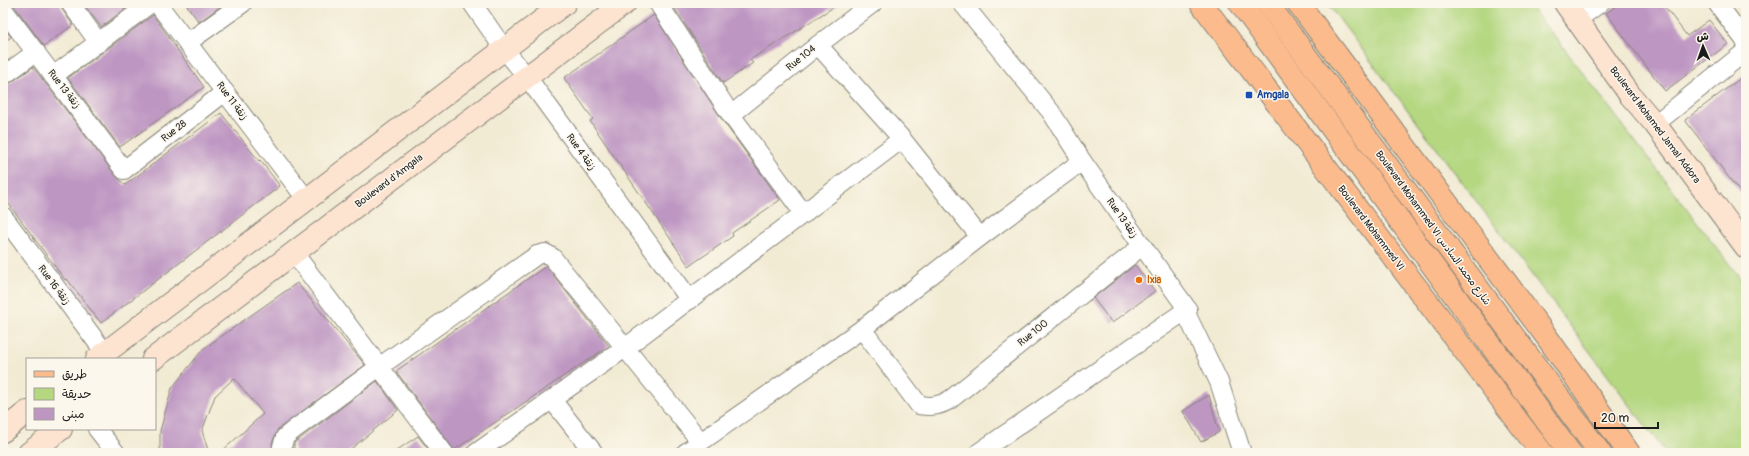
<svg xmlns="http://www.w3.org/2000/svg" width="1749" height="456" font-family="Pangolin,'Playpen Sans Arabic',sans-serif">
  <rect width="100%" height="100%" fill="#fbf7ec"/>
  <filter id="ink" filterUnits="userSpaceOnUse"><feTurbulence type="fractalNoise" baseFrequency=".025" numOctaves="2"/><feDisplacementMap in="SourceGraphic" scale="8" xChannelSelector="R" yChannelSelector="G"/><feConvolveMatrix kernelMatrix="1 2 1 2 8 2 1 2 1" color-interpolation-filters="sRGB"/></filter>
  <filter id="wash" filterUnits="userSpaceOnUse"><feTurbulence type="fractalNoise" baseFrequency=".012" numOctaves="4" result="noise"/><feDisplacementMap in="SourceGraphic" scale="16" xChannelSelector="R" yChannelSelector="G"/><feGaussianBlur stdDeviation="0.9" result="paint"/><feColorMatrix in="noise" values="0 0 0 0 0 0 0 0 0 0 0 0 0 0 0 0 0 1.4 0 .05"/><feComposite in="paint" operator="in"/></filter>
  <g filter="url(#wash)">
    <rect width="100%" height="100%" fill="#f2ebd4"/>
    <!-- green -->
    <path fill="#b4d780" stroke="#687a4e" d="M1327 3H1527L1563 47 1746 286V453H1666Z"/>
    <g id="blocks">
      <!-- building -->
      <g fill="#be96c2">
        <path d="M12 3H60L62 9 73 25 44 46Z"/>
        <path d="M83 3H133L101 27Z"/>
        <path d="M185 3H225L199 22Z"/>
        <path d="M671 3H840L750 60 753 63 723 83Z"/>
        <path d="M1620 3H1662L1687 36 1709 20 1728 44 1665 91 1606 13Z"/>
        <path d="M153 15 204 87 120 147 68 78Z"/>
        <path d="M654 15 723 121 780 200 732 233 733 236 689 266 590 121 593 119 564 78Z"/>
        <path d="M3 26 11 37 3 43Z"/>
        <path d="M33 67 116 176 125 185 221 113 259 161 260 160 280 186 101 323 67 279 65 280 3 196V86L9 84Z"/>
        <path d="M1746 74V200L1685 120Z"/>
        <path d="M1135 265 1155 291 1112 323 1093 298Z"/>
        <path d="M546 266 609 346 454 450 396 371Z"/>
        <path d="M297 283 365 365 278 429 272 443 273 453H220L263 414 234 378 215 396 202 431 209 453H160V431L172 388 203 349Z"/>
        <path d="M377 381 398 410 346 453H294V443Z"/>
        <path d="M1209 395 1219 432 1201 442 1183 411Z"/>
        <path d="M418 436 431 453H393Z"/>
      </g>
    </g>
  </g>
  <g filter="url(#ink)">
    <use href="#blocks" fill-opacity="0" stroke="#878478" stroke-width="1"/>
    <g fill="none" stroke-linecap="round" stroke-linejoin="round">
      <defs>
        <g id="street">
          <path d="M70 3 99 43"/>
          <path d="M157 3 307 200"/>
          <path d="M472 3 504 49 527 77 690 300"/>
          <path d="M658 3 731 115 804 214"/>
          <path d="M962 3 1051 112 1082 161 1188 310 1185 311 1219 382 1242 453"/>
          <path d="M1717 3 1746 42"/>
          <path d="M3 9 124 170 225 92"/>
          <path d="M1577 20 1600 3"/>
          <path d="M187 43 243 3"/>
          <path d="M818 45 902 139 980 237"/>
          <path d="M3 76 36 52"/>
          <path d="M53 76 151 3"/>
          <path d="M731 115 818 45 873 3"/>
          <path d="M1655 124 1746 51"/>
          <path d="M3 216 105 353"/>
          <path d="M294 253 444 453"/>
          <path d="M862 329 919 405C932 407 940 406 951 399L1142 246"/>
          <path d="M552 400 594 453"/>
          <path d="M97 429 116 453"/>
          <path d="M284 453 282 446 285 437 292 431 379 367 537 255 545 253 552 257 700 441"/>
          <path d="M476 453 625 348 902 139"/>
          <path d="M685 453 862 329 980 237 1082 161"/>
          <path d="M978 453 1185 311"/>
        </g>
        <g id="secondary">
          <path d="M1565 3 1630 95 1655 124 1746 247"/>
          <path d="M97 359 565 3"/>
          <path d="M153 359 625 3"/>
          <path d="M3 431 27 412"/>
          <path d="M29 453 61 429"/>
        </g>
        <g id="primary">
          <path d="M1201 3 1542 453"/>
          <path d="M1298 3 1546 336 1629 453"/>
        </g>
        <g id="highway">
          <path d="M1240 3 1570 453"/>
          <path d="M1267 3 1600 453"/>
        </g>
      </defs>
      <!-- street casing -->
      <use href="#street" stroke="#878478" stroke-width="20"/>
      <!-- secondary casing -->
      <use href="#secondary" stroke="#878478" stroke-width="24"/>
      <!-- primary casing -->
      <use href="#primary" stroke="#878478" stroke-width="24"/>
      <!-- highway casing -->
      <use href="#highway" stroke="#878478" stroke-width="24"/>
      <!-- street -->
      <use href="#street" stroke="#fff" stroke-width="18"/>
      <!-- secondary -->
      <use href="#secondary" stroke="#fde4d1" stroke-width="22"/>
      <!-- primary -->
      <use href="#primary" stroke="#fbbb8d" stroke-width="22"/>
      <!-- highway -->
      <use href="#highway" stroke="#fbbb8d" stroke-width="22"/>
    </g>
  </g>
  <!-- markers -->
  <rect fill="#1a4fb4" stroke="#fbf7ec" stroke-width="1.5" x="1245" y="91" width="8" height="8" rx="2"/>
  <circle fill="#e8710a" stroke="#fbf7ec" stroke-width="1.5" cx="1139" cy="280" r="4"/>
  <g text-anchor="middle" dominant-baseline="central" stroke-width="3" stroke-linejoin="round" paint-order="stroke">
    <!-- street labels -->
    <g font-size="10" fill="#1c1c1c" stroke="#fbf7ec">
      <text transform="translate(801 58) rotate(-39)">Rue 104</text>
      <text transform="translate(64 89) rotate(52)">Rue 13 زنقة</text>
      <text transform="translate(232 101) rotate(53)">Rue 11 زنقة</text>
      <text transform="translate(1655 125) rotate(53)">Boulevard Mohamed Jamal Addora</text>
      <text transform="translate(174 131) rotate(-38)">Rue 28</text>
      <text transform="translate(581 152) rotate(54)">Rue 4 زنقة</text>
      <text transform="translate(389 181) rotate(-37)">Boulevard d'Amgala</text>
      <text transform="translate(1122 218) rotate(55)">Rue 13 زنقة</text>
      <text transform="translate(1371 228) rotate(53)">Boulevard Mohammed VI</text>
      <text transform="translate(1433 228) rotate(54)">Boulevard Mohammed VI شارع محمد السادس</text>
      <text transform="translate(54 285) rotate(53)">Rue 16 زنقة</text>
      <text transform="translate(1033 333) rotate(-39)">Rue 100</text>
    </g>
    <!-- transit labels -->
    <g font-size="10" font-weight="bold" fill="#164399" stroke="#fbf7ec" text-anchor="start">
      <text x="1257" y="95">Amgala</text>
    </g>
    <!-- food labels -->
    <g font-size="10" font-weight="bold" fill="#c56008" stroke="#fbf7ec" text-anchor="start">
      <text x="1147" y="280">Ixia</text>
    </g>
  </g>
  <!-- margin -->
  <rect width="1749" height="456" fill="none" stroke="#fbf7ec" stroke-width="16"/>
  <!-- legend -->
  <rect x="26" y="358" width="130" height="72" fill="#fbf7ec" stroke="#a29f99"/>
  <rect x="34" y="371" width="20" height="6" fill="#fbbb8d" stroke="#a29f99"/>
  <text x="62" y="378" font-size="12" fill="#1c1c1c">طريق</text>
  <rect x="34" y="388" width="20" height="12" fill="#b4d780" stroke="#a29f99"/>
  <text x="62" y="398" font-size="12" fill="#1c1c1c">حديقة</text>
  <rect x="34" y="408" width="20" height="12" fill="#be96c2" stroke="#a29f99"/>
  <text x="62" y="418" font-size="12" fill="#1c1c1c">مبنى</text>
  <!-- north arrow -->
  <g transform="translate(1703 46) rotate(358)" stroke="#fbf7ec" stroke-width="3" paint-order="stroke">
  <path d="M0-3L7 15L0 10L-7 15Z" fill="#1c1c1c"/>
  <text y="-6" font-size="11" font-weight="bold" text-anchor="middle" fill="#1c1c1c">ش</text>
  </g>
  <!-- scale -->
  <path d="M1595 422v6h63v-6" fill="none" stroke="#1c1c1c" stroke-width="2"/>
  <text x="1601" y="422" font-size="12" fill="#1c1c1c" stroke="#fbf7ec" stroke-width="3" paint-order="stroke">20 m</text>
</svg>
